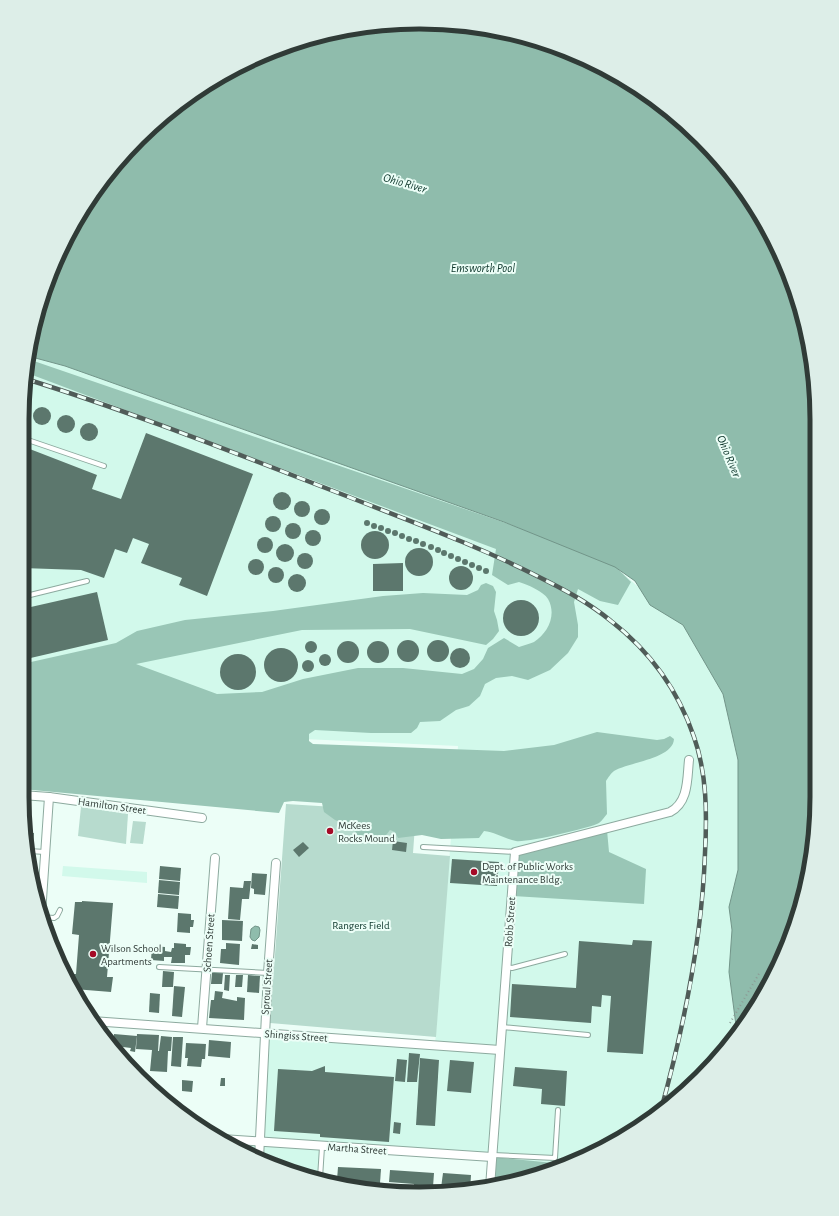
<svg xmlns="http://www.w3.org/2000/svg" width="839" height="1216" font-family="'Alegreya Sans',sans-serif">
  <rect width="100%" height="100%" fill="#ecfef7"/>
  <!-- built -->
  <g fill="#d2f9eb">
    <path d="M28 356 65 366 504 522 615 567 683 625 723 694 738 760 739 870 729 907 732 930 729 972 737 1033 700 1078 641 1127 596 1153 497 1186 492 1157 323 1147 320 1178 267 1164 222 1139 259 1142 265 1034 435 1045 458 746 22 726V419Z"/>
    <path d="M63 866 147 872V883L62 876Z"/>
  </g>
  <!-- green -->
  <g fill="#b7dbce">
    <path d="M286 804 416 812 413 853 450 856 436 1037 270 1023Z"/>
    <path d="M81 807 128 814 126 844 78 836Z"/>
    <path d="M133 821 146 822 143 844 130 843Z"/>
  </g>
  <!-- forest -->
  <g fill="#99c6b6">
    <path d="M28 359 590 552 613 564 631 582 618 605 600 601 578 589 574 602 578 625V637L568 653 550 670 528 680 512 676 496 678 485 684 480 696 469 706 456 710 440 721 420 722 417 728 411 733H371L315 730 309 734V741L313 744 504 751 554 745 597 732 657 740 664 739 670 736 674 739C673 759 629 762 614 771 611 773 608 778 606 781L607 814C605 816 602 821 599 823 590 828 526 843 516 841 505 839 495 832 484 831L479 838 441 839 422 835 398 838 395 832 390 830 383 839 371 843 358 836 352 826 335 820 324 812 322 803 293 801 284 802 279 813 22 789V664L116 643 137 631 185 620 273 611 383 596 423 593 467 595 478 590 481 585 486 583 493 586 496 592 494 611 497 620 499 631 493 639 486 645 410 629 302 630 136 664 217 694 262 692 303 679 358 668H403L462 674 474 669 483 659 488 648 504 638 519 647C524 645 530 644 534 642 548 633 557 615 548 599 543 591 528 585 519 582L508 585 492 575 496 549 27 373Z"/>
    <path d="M607 830 609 852 646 869 644 904 513 896 516 853Z"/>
    <path d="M493 1157 564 1164 497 1186 491 1187Z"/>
  </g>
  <!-- water -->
  <g fill="#8fbcac" stroke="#729589">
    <path d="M420 22 497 30 572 52 641 89 701 139 750 198 776 243 809 342 817 419V796L809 874 787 949 750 1018 737 1033 729 972 732 930 729 907 738 870V760L723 694 683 625 650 605 635 581 615 567 504 522 65 366 28 356 30 342 43 292 75 221 139 138 199 89 268 52 342 30Z"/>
    <path d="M255 926 259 927 260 930 259 937 255 941 252 940 250 937 251 929Z"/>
  </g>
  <!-- building -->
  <g fill="#5c776d">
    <path d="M24 401 28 405V409L27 412 22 417Z"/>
    <circle cx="42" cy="416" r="9"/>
    <circle cx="66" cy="424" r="9"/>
    <circle cx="89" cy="432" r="9"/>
    <path d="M146 433 253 474 207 596 179 585 182 578 141 563 149 544 133 538 127 553 115 549 104 578 81 570 22 568V446L97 475 92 489 121 499Z"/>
    <circle cx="282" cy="501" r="9"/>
    <circle cx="302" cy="509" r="8"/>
    <circle cx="322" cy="517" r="8"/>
    <circle cx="273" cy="524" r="8"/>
    <circle cx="367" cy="523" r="3"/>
    <circle cx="293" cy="531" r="8"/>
    <circle cx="374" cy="526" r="3"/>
    <circle cx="381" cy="528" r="3"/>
    <circle cx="388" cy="531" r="3"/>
    <circle cx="313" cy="538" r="8"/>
    <circle cx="395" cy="533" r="3"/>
    <circle cx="375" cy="545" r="14"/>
    <circle cx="402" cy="536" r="3"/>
    <circle cx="409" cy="539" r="3"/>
    <circle cx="265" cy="545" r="8"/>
    <circle cx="416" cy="541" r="3"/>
    <circle cx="423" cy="544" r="3"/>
    <circle cx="431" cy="547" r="3"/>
    <circle cx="285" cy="553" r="9"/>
    <circle cx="438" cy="550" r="3"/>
    <circle cx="419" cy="562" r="14"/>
    <circle cx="444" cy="553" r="3"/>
    <circle cx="305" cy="561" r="8"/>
    <circle cx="451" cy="556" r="3"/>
    <circle cx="458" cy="559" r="3"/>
    <circle cx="256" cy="567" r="8"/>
    <circle cx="465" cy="562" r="3"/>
    <circle cx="472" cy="565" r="3"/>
    <path d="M403 563V591H373V564Z"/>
    <circle cx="479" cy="568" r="3"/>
    <circle cx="461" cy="578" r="12"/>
    <circle cx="276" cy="575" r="8"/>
    <circle cx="486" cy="571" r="3"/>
    <circle cx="297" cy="583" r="9"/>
    <path d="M97 592 108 640 22 660V609Z"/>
    <circle cx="521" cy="618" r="18"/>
    <circle cx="438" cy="651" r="11"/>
    <circle cx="408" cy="651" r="11"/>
    <circle cx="348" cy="652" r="11"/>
    <circle cx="378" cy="652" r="11"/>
    <circle cx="311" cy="647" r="6"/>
    <circle cx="460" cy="658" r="10"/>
    <circle cx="281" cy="665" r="17"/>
    <circle cx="325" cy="660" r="6"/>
    <circle cx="238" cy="672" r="18"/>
    <circle cx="308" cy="666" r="6"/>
    <path d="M27 832 34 833 33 847 29 846Z"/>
    <path d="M393 841 407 843 406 852 392 850Z"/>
    <path d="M303 842 309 848 299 857 293 850Z"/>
    <path d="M452 859 499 862 497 886 450 883Z"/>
    <path d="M160 866 181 868 180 881 159 879Z"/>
    <path d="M252 873 267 874 265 895 254 894V889L251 888Z"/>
    <path d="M159 880 180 882 179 895 158 893Z"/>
    <path d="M244 881H251L249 899H242L240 920 228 919 230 887 243 888Z"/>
    <path d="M158 894 179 896 178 909 157 907Z"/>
    <path d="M82 901 113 903 107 977H113L111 992 74 989 70 983 71 974H76L79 935 72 934 75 902H82Z"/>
    <path d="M178 913 191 914V920H194L193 927H190V933L177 932Z"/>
    <path d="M222 920 243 921 242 941 222 940Z"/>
    <path d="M633 940 652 941 643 1054 607 1052 611 996 602 995 601 1007 592 1006 591 1023 510 1017 512 984 576 988 579 941 632 945Z"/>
    <path d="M174 943 186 944V947H191L190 955H185V963H171L172 957H164V961L151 960 152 946 165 947V951L171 952 172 948H174Z"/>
    <path d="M226 943 240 944 239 965 220 963 221 949H226Z"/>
    <path d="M252 944 258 945V949H251Z"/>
    <path d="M163 971 174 972 173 987H162Z"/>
    <path d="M212 973H223L222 984H211Z"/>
    <path d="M225 975H230L229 991 224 990Z"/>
    <path d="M236 975H243L242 987H235Z"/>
    <path d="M248 975 260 976 259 993 247 992Z"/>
    <path d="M174 986 185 987 182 1017 172 1016Z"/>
    <path d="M215 991 223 992 222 998 237 1001V997L245 998 244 1020 209 1018 211 1000H214Z"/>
    <path d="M150 993 160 994 159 1013 149 1012Z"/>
    <path d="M114 1034 137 1036 135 1052 130 1051 131 1048 115 1046 113 1045Z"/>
    <path d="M137 1034 159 1035 158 1051H159L161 1036 172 1037 171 1051H168L167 1072 150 1071 152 1050 136 1049Z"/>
    <path d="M173 1037H183L181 1067 171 1066Z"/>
    <path d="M209 1040 231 1042 230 1058 208 1056Z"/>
    <path d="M186 1043 206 1044 205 1059H202L201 1067 187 1066 188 1058H185Z"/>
    <path d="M409 1053 420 1054 417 1082H407Z"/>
    <path d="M420 1058 439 1060 435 1126 416 1125Z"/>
    <path d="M397 1059 407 1060 405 1082 395 1081Z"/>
    <path d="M450 1060 474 1062 471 1093 447 1091Z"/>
    <path d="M325 1066V1072L394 1077 389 1142 320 1137V1134L274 1131 278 1069 312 1071Z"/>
    <path d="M515 1067 567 1071 565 1106 541 1104 542 1089 513 1086Z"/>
    <path d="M221 1078H225V1086H220Z"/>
    <path d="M182 1080 193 1081 192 1092 182 1091Z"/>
    <path d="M192 1117 202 1118V1129L191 1121Z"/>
    <path d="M394 1122 401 1123 400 1134 393 1133Z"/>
    <path d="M236 1147 247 1148V1153L243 1150Z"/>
    <path d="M338 1167 381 1169 380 1183 337 1180Z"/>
    <path d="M390 1170 434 1173 433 1187 414 1185V1184L389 1182Z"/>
    <path d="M443 1173 471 1175 470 1190 441 1188Z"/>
  </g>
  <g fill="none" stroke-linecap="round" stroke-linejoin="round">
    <defs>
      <g id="service">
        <path d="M22 438 104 466"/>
        <path d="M22 597 87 581"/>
        <path d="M423 847 515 852"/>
        <path d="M29 851 45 852"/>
        <path d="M42 917 54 918 57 916 60 910"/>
        <path d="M159 967 268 973"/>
        <path d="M507 967 512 968 565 954"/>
        <path d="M502 1027 588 1035"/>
        <path d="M493 1155 555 1158 558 1110"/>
        <path d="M320 1178 322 1147"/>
      </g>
      <g id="minor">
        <path d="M22 795 49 797 202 818"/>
        <path d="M41 914 49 797"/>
        <path d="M92 1021 500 1050"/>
        <path d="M202 1028 215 858"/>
        <path d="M222 1139 492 1157"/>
        <path d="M259 1159 268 973 276 863"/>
        <path d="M490 1187 515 852 670 812C689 802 687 778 689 760"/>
      </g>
    </defs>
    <!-- service casing -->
    <use href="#service" stroke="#8daa9f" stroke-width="6"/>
    <!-- minor casing -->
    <use href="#minor" stroke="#8daa9f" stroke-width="10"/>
    <!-- path -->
    <path stroke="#8c9b95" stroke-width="2" stroke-dasharray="1 3" stroke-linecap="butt" d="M730 1023 760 972"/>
    <!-- service -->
    <use href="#service" stroke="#fff" stroke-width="4"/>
    <!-- minor -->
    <use href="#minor" stroke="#fff" stroke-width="8"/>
    <defs>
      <path id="rail" d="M26 379C135 413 242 456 349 497 412 522 476 545 537 576 563 589 588 602 611 621 651 652 678 690 694 737 707 774 707 814 705 853 702 940 684 1026 661 1110"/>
    </defs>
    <!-- rail casing -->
    <use href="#rail" stroke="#505c58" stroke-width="4.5"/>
    <!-- rail -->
    <use href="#rail" stroke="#ecfef7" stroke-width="3" stroke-dasharray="9" stroke-linecap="butt"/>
  </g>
  <!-- markers -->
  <g fill="#a50a26" stroke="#ecfef7" stroke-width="1.5">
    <circle cx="330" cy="831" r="4"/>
    <circle cx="474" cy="872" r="4"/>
    <circle cx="93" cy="954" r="4"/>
  </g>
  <g text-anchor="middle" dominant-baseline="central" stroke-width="4" stroke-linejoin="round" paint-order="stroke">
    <!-- street labels -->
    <g font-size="11" fill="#303b37" stroke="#ecfef7">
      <text transform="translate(112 806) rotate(8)">Hamilton Street</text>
      <text transform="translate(510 922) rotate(-86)">Robb Street</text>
      <text transform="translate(209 943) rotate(-86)">Schoen Street</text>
      <text transform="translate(267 987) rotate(-86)">Sproul Street</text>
      <text transform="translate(296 1036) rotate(4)">Shingiss Street</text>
      <text transform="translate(357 1149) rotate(4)">Martha Street</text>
    </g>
    <!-- poi labels -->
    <g font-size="11" fill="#303b37" stroke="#ecfef7" text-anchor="start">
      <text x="338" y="825">McKees<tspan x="338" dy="13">Rocks Mound</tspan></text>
      <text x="482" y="866">Dept. of Public Works<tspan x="482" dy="13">Maintenance Bldg.</tspan></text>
      <text x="101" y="948">Wilson School<tspan x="101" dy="13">Apartments</tspan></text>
    </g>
    <!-- park labels -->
    <g font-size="11" fill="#093328" stroke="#ecfef7">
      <text x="361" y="925">Rangers Field</text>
    </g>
    <!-- water labels -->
    <g font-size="12" font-style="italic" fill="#0c352a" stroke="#ecfef7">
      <text transform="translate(405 183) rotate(16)">Ohio River</text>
      <text x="483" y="268">Emsworth Pool</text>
      <text transform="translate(729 456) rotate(67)">Ohio River</text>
    </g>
  </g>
  <!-- crop -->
  <path d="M0 0H839V1216H0ZM419 29H420A390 390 0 0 1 810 419V797A390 390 0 0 1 420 1187H419A390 390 0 0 1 29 797V419A390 390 0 0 1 419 29Z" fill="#ddeee8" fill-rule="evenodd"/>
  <path fill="none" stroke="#303b37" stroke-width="5" d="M419 29H420A390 390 0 0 1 810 419V797A390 390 0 0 1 420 1187H419A390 390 0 0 1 29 797V419A390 390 0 0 1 419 29Z"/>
</svg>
